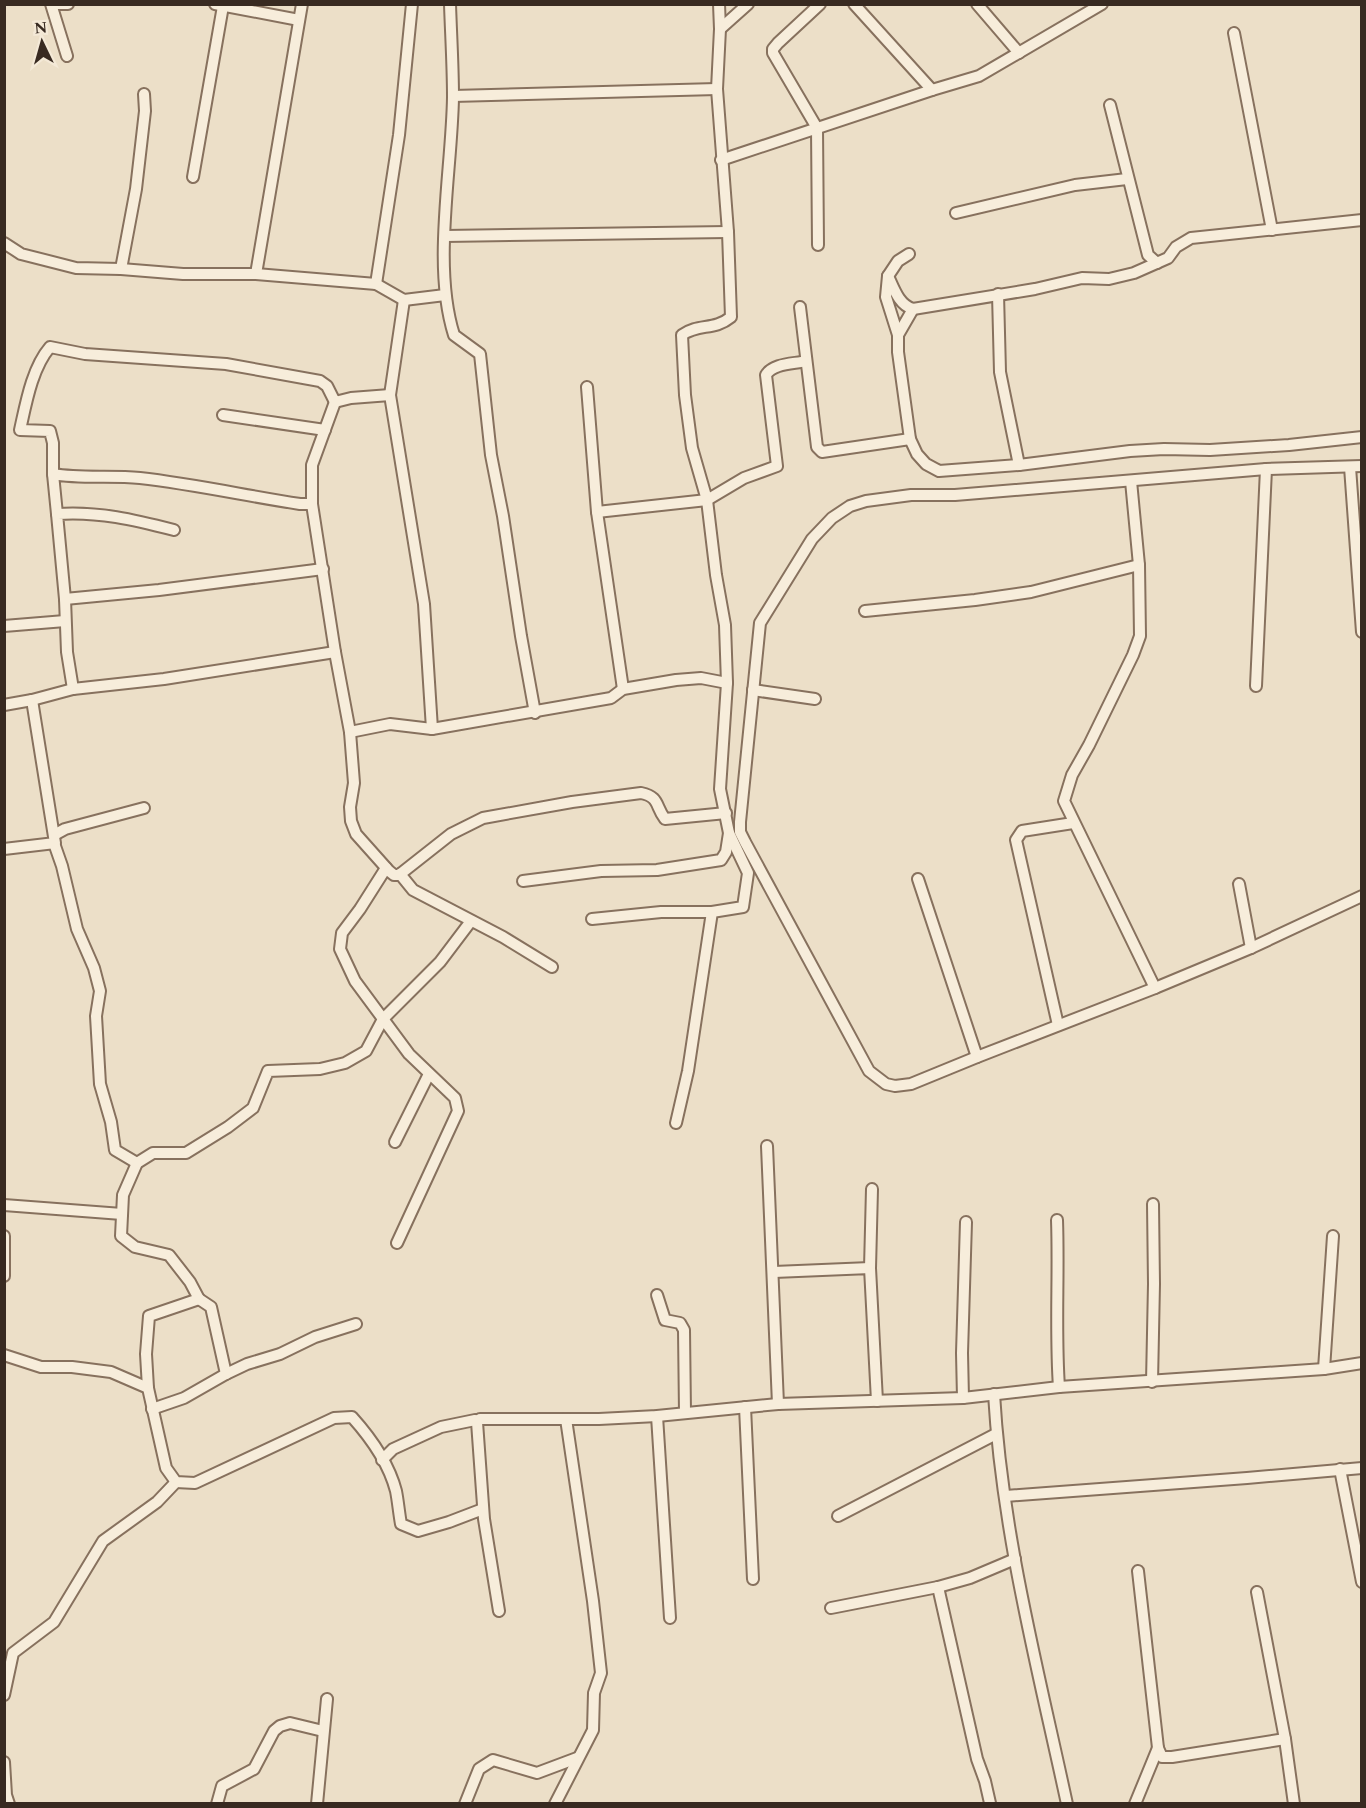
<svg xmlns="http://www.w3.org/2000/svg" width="1366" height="1808" font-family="Spectral,serif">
  <rect width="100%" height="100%" fill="#ecdfc8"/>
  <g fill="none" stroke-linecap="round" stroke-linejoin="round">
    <defs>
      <g id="minor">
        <path d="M51 4 67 56"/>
        <path d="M56 4H68"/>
        <path d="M215 4 299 20"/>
        <path d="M450 4C451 35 453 66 453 97 452 170 432 266 454 335L480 354 491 455 503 516 521 636 535 713"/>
        <path d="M854 4 932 90"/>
        <path d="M977 4 1019 53"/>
        <path d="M720 29 748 4"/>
        <path d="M1234 33 1272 230"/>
        <path d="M453 96 717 89"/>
        <path d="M1110 105 1148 255 1157 263"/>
        <path d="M721 160 932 90 979 76 1102 4"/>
        <path d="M193 177 223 6"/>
        <path d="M956 213 1075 185 1127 179"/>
        <path d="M445 236 728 232"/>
        <path d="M4 243 21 254 76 268 121 269 183 274H256L376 284 404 300 445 295"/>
        <path d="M818 245 817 128 773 53V49L778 43 820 4"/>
        <path d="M909 254 898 261 888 276 886 297 898 335V352L910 439 917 454 926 464 939 471 1019 465 1130 451 1164 449 1210 450 1289 445 1362 437"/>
        <path d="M121 269 136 189 145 111 144 94"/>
        <path d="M256 274 302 4"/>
        <path d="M888 276C894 289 899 305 913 309L1035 289 1082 278 1109 279 1134 273 1168 258 1176 247 1191 238 1362 220"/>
        <path d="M376 284 399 135 412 4"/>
        <path d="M998 294 1000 372 1019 465"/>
        <path d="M404 300 390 395 424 604 432 729"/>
        <path d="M800 307 817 447 822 452 910 439"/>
        <path d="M898 335 913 309"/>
        <path d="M587 387 597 512 623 689"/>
        <path d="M335 402 312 465V504L335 652 350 732 354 783 350 807 351 821 356 834 389 871 394 875H399L451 834 483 818 572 802 641 793C660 797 655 806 665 819L726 813"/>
        <path d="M223 415 325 430"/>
        <path d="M1362 466 1266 469 955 495H911L866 501 850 506 832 518 812 539 760 623 740 822V832L745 842 869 1071 886 1084 895 1086 911 1084 977 1057 1155 988 1251 948 1362 896"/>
        <path d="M1350 467 1362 632"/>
        <path d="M53 474V443L50 431 20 430C26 403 32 368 50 347L85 354 226 364 320 381 327 386 335 402 351 398 390 395"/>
        <path d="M1131 481 1139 565 1140 636 1133 655 1089 745 1072 775 1064 801 1155 988"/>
        <path d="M597 512 707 500 744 478 777 466 766 375C773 363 794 364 806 361"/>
        <path d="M57 514 53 474C81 479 111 475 140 478 194 484 247 496 300 504H312"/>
        <path d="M65 599 159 590 323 569"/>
        <path d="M865 611 975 600 1031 592 1139 565"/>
        <path d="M4 626 65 621"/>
        <path d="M1256 686 1266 469"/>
        <path d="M73 689 67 652 65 599 57 514C98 511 135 520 174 530"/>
        <path d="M753 690 815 699"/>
        <path d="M4 705 32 700 73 689 164 679 335 652"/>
        <path d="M350 732 390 724 432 729 611 698 623 689 676 680 701 678 727 683"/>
        <path d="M54 835 65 829 144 808"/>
        <path d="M55 846 62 866 77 929 94 968 100 991 96 1016 100 1084 111 1122 115 1150 137 1163"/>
        <path d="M4 849 55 843 32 700"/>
        <path d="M386 868 360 909 342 933 340 949 355 981 409 1054 455 1098 458 1111 397 1243"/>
        <path d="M400 874 413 890 503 937 552 967"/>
        <path d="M918 879 977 1057"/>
        <path d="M523 881 601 871 657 870 721 860 726 852 729 833"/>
        <path d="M1239 884 1251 948"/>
        <path d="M592 919 661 912H712"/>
        <path d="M1058 1025 1016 840 1022 831 1073 823"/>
        <path d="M676 1123 688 1071 712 912 743 907 748 873 729 833 720 789 727 683 725 625 716 575 707 500 692 448 685 395 682 335C699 323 714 331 731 317L728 232 717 89 720 29 719 4"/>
        <path d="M395 1142 429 1074"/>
        <path d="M767 1146 778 1404"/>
        <path d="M4 1205 122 1214"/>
        <path d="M1057 1220C1059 1275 1055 1331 1059 1387"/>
        <path d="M4 1236V1276"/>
        <path d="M870 1268 872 1189"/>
        <path d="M774 1272 870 1268 877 1401"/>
        <path d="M657 1295 665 1320 680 1323 684 1330 685 1413"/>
        <path d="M199 1299 211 1307 226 1374"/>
        <path d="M4 1355 41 1367H72L111 1372 148 1388 166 1468 176 1482 195 1483 334 1418 352 1417C370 1437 389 1464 396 1491 398 1501 399 1513 401 1524L418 1531 449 1522 483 1509"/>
        <path d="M1324 1369 1333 1236"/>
        <path d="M1152 1382 1154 1284 1153 1204"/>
        <path d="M148 1388 146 1354 149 1316 199 1299 190 1282 169 1255 135 1247 121 1236 123 1195 137 1163 153 1153H186L228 1127 253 1108 268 1071 320 1069 345 1063 366 1051 383 1019 440 962 471 921"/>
        <path d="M994 1394C1002 1533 1038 1669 1067 1804"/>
        <path d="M963 1398 962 1353 966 1222"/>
        <path d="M745 1407 753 1579"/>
        <path d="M152 1409 184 1398 226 1374 247 1364 280 1354 315 1337 356 1324"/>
        <path d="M657 1416 670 1618"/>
        <path d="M382 1460 393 1449 441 1427 475 1420 477 1422"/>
        <path d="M1340 1469 1362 1582"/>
        <path d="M1006 1496 1247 1478 1362 1468"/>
        <path d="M838 1516 996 1434"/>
        <path d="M1138 1571 1158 1748 1162 1757H1172L1285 1739"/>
        <path d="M938 1587 977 1759 985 1781 990 1803"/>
        <path d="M1257 1592 1285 1739 1294 1804"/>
        <path d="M831 1608 938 1587 970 1578 1015 1559"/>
        <path d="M499 1611 484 1519 477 1422 480 1419H599L657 1416 778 1404 963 1398 1059 1387 1324 1369 1362 1363"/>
        <path d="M4 1695 13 1653 54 1622 103 1541 157 1502 176 1482"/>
        <path d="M4 1762 6 1795 9 1804"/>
        <path d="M217 1804 222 1786 254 1769 274 1731 280 1726 290 1723 323 1731"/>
        <path d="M317 1804 327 1699"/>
        <path d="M465 1804 479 1769 493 1760 537 1773 577 1758"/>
        <path d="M555 1804 593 1730 594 1693 601 1673 593 1601 566 1419"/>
        <path d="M1135 1804 1158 1748"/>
      </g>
    </defs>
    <!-- minor casing -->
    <use href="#minor" stroke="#87715e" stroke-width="14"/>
    <!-- minor -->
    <use href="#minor" stroke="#f7eddb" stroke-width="10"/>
  </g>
  <!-- border -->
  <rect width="1366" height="1808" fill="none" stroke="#382a21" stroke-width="12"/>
  <!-- north arrow -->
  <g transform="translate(42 42) rotate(355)" stroke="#f4e9d7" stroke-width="4.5" paint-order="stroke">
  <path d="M0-4.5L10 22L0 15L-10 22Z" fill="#382a21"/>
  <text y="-9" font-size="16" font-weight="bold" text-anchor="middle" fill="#382a21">N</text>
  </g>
</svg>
